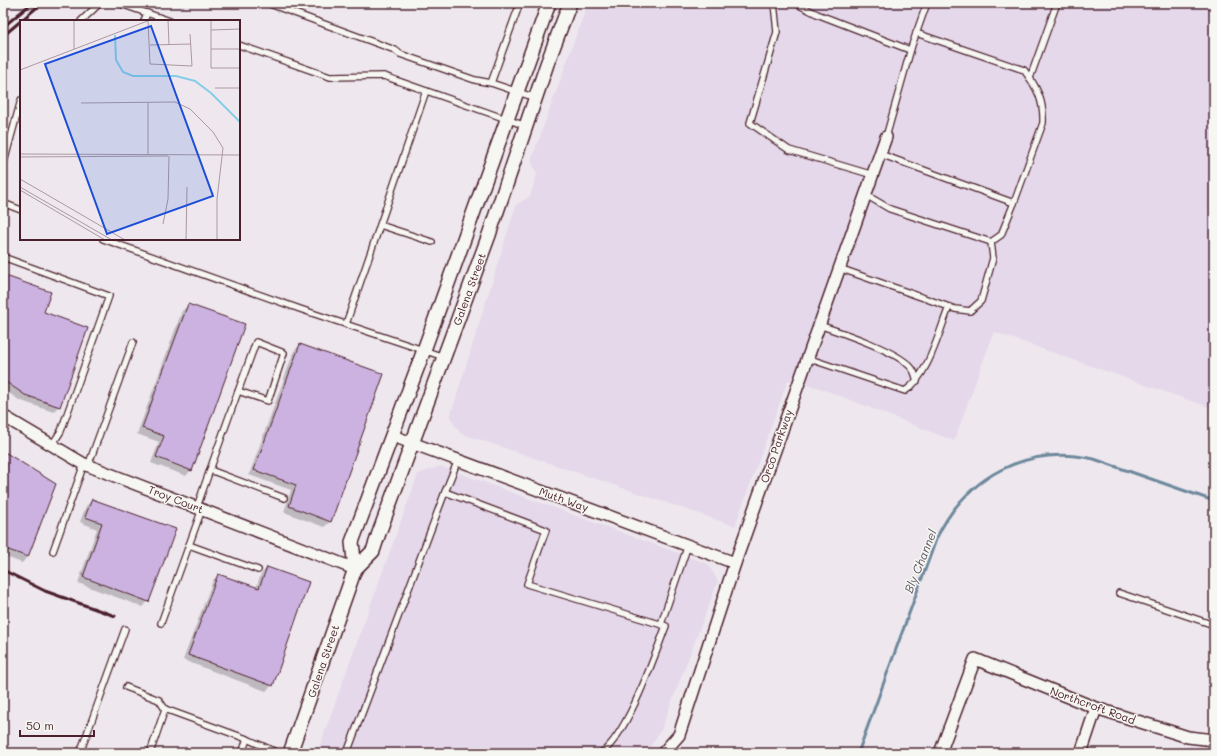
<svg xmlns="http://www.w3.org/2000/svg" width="1217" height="756" font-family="Mali,sans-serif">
  <rect width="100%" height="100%" fill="#eee8ee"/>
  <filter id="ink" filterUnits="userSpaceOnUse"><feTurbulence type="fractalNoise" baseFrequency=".025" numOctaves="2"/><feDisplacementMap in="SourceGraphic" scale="8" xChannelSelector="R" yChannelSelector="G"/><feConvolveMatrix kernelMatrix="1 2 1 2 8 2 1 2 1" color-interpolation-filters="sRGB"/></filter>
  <g filter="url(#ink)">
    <!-- built -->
    <g fill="#e4d8ea">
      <path d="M588 3H1214V409L994 332 954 441 817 387 788 380 735 526 460 433 450 417 516 205 530 196 537 174 531 161Z"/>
      <path d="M440 466 708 564 718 581 661 730 646 753H317L418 474Z"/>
    </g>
    <!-- shadow -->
    <g fill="#0003">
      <path d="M3 276 43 313 59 406 53 412 19 400 3 389Z"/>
      <path d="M188 305 191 470 186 476 151 463 159 442 137 434 182 311Z"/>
      <path d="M300 345 383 375 330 522 324 527 284 512 291 490 249 475 294 351Z"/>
      <path d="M3 452 54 484 27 557 22 563 3 556Z"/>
      <path d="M92 500 148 601 143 607 78 583 97 529 80 522 86 506Z"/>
      <path d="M267 568 272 685 266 691 183 660 213 580 218 575 256 588 261 574Z"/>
    </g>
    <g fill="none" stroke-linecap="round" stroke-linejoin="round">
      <!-- stream -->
      <path stroke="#6e889c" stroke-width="3" d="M858 753 937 537C967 476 1027 444 1094 459L1214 501"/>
    </g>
    <!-- building -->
    <g fill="#ccb2e0" stroke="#4a1f2b">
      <path d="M3 275 51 292 44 312 88 328 60 407 25 395 3 380Z"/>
      <path d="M188 304 245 324 192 471 156 457 164 436 142 428Z"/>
      <path d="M300 344 384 374 331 522 289 506 296 485 254 470Z"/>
      <path d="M3 451 56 484 28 557 3 548Z"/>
      <path d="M92 499 176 529 149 602 83 577 102 523 85 517Z"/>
      <path d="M267 567 309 582 273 686 188 655 218 574 259 588Z"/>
    </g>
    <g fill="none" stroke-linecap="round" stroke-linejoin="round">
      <defs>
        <g id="service">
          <path d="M118 3 170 21"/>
          <path d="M267 3 395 50 400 54 475 80 491 83"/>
          <path d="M520 3 491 83 536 98"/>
          <path d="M774 3 777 32 750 123 789 150 873 175"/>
          <path d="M795 3 817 14 910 50"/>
          <path d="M81 21 100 3"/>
          <path d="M144 21 147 13"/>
          <path d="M239 45 330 77 384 76 526 126"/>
          <path d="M1030 78 1057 3"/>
          <path d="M886 137 912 45 927 3"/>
          <path d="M880 154 1014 203 1043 123C1044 101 1037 87 1024 70L916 33"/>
          <path d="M3 166 21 100"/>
          <path d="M866 195 890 209 991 242 1001 235 1014 203"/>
          <path d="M3 203 21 210"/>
          <path d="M380 225 432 242"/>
          <path d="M103 239 300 309 444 357"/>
          <path d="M3 257 109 296 61 431 52 445"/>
          <path d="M839 268 955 309 970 311 981 301 993 258 991 242"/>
          <path d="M346 324 426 91"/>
          <path d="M819 325C840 332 902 352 913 370 915 373 916 378 917 381"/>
          <path d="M807 358 905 391C928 377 939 332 949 307"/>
          <path d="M88 466 133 342"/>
          <path d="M210 470 284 498"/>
          <path d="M445 492 458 460"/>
          <path d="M197 507C216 452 236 397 256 342L284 353 268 401 238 391"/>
          <path d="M189 545 258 570"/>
          <path d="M53 551 84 464"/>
          <path d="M1119 593 1214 625"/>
          <path d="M161 623 202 509"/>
          <path d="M661 624 688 545"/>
          <path d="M126 687 159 700 165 709"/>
          <path d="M80 753 125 629"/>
          <path d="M150 753 165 709 247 739 278 753"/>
          <path d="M242 753 247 739"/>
          <path d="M347 753 445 492 546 530 527 584 666 626C654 657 627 736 601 753"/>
        </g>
        <g id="minor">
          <path d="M3 416 84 464 355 569"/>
          <path d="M393 436 735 563"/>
          <path d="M663 753 679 735 735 563 886 137"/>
          <path d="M940 753 975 659 1096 708 1188 737 1214 740"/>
          <path d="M1081 753 1096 708"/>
        </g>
        <g id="tertiary">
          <path d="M355 569 352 542 424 350 549 3"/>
          <path d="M290 753 355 569 373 551 379 533 489 235 547 64 570 3"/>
        </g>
      </defs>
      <!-- service casing -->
      <use href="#service" stroke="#4a1f2b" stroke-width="8"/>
      <!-- minor casing -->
      <use href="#minor" stroke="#4a1f2b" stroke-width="14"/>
      <!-- tertiary casing -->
      <use href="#tertiary" stroke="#4a1f2b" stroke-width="16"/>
      <!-- service -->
      <use href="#service" stroke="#f6f6f2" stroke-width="5.5"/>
      <!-- minor -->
      <use href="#minor" stroke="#f6f6f2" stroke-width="11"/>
      <!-- tertiary -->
      <use href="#tertiary" stroke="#f6f6f2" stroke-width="13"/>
      <!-- rail -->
      <g stroke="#4a1f2b" stroke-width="3">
        <path d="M3 27 32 3"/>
        <path d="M3 36 42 3"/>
        <path d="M3 570 45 591 115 616"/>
      </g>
    </g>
  </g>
  <g text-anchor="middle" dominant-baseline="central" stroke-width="3" stroke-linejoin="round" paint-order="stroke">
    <!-- street labels -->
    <g font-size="11" fill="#4a1f2b" stroke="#f6f6f2">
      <text transform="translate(469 289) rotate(-70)">Galena Street</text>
      <text transform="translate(776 446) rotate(-71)">Orco Parkway</text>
      <text transform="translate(176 499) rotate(21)">Troy Court</text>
      <text transform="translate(564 499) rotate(20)">Muth Way</text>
      <text transform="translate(323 661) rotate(-71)">Galena Street</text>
      <text transform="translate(1093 705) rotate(20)">Northcroft Road</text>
    </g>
    <!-- water labels -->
    <g font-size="12" font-style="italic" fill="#5c5463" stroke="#f6f6f2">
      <text transform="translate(920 561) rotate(-68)">Bly Channel</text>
    </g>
  </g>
  <!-- overview -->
  <g transform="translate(20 20)">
    <rect width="220" height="220" fill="#eee8ee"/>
    <path fill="none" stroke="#86cee7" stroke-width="2" d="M95 15 96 40 103 52 113 56H156L175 61 191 73 220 102"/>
    <path fill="none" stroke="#ac98a0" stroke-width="1" d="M54 0V29M148 0 149 25M191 0V48H220M128 1 130 44 172 46 170 14M191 10 220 9M130 25 171 24M191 29H220M0 50 130 0M195 68H220M61 83 155 82 170 89 193 112 203 128 197 179V220M0 134 220 135M128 135V83M0 137 148 136M0 159 105 220M0 167 92 220M0 170 85 220M143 204 148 179 149 136M166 220 167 167"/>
    <path fill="#1d4ed8" fill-opacity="0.15" stroke="#1d4ed8" stroke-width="2" d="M131 6 193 176 87 214 25 44Z"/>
    <rect width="220" height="220" fill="none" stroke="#4a1f2b" stroke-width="2"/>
  </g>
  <!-- margin -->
  <rect width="1217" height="756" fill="none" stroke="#f6f6f2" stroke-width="16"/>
  <rect x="8" y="8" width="1201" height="740" fill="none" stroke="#4a1f2b" stroke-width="1.5" filter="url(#ink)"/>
  <!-- scale -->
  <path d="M20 730v6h74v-6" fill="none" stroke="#4a1f2b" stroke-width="2"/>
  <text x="26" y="730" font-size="12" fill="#4a1f2b" stroke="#f6f6f2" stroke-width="3" paint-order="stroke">50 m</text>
</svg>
